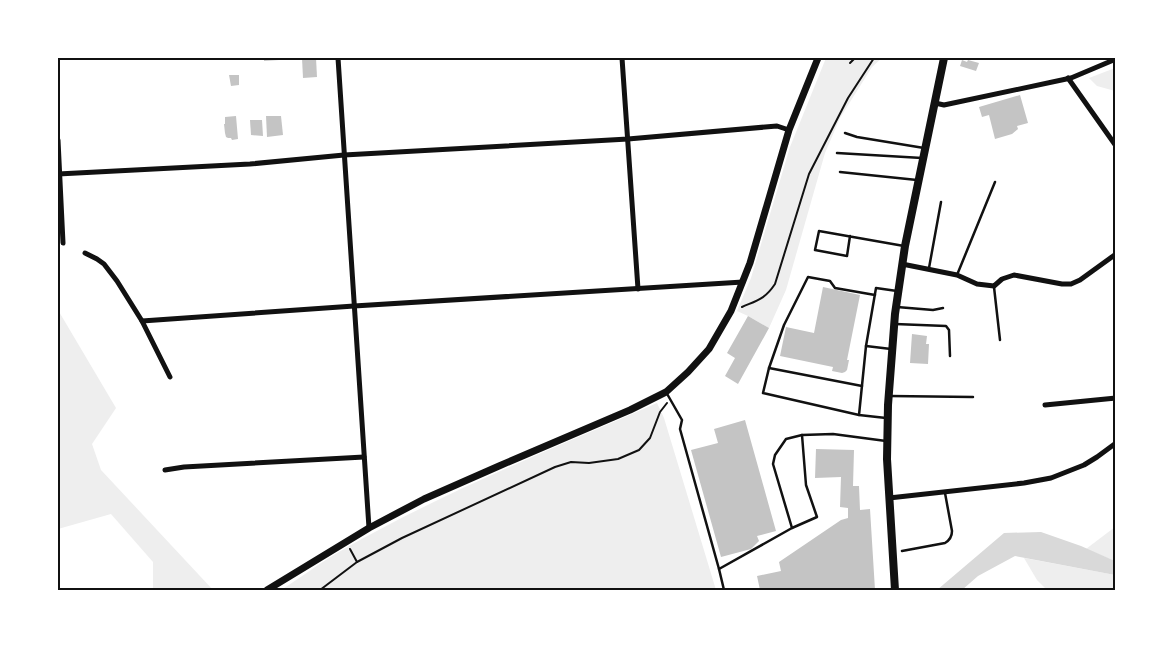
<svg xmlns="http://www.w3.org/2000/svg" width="1173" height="648" font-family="'PT Sans Narrow',sans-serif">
  <rect width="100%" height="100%" fill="#fff"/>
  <!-- green -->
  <g fill="#eee">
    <path d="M826 58H882L872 67 840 118 825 153 786 290 769 328 748 316 737 311 751 278 790 147Z"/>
    <path d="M1115 68V91L1097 86 1089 78Z"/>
    <path d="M58 310 116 408 92 444 101 470 213 590H153V562L111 514 58 529Z"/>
    <path d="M657 403 664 418 716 590H281C302 577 322 561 344 549 444 492 552 449 657 403Z"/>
    <path d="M1115 527V561L1086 549Z"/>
    <path d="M1024 558 1115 575V590H1047L1037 580Z"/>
  </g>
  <!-- water -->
  <path fill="#d9d9d9" d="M1041 532 1081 546 1115 561V575L1015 556 978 576 962 590H937L1004 533Z"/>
  <!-- building -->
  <g fill="#c4c4c4">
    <path d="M264 58H278L279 60 264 61Z"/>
    <path d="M302 58H316L317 77 303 78Z"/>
    <path d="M962 60 967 62 968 60 979 63 976 71 960 66Z"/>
    <path d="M229 75H239V85L231 86Z"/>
    <path d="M1020 95 1028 123 1017 126 1018 129 1012 134 995 139 989 115 982 117 979 107Z"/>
    <path d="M236 116 238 139 232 140 231 138H228L226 137 225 133 224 124H225V117Z"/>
    <path d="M266 116H281L283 135 267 137Z"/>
    <path d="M250 120H262L263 136 251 135Z"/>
    <path d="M823 287 860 295 847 360H849L847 370 845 372 842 373 832 371 833 367 780 356 786 327 814 333Z"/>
    <path d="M748 316 769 328 738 384 725 376 735 358 727 353Z"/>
    <path d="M912 334 927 336 926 344H929L928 364 910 363Z"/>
    <path d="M745 420 776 531 757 536 759 541 751 549 721 557 691 450 718 443 714 429Z"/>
    <path d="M816 449 854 450 853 486H859L860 510 870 509 875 590H760L757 576 781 571 779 562 841 520 848 518V508L840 507 841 477 815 478Z"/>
  </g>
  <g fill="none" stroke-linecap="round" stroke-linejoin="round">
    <!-- path -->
    <g stroke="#111" stroke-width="2">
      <path d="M850 63 855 58"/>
      <path d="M742 307C758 300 765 299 775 284L809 174 848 98 874 58"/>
      <path d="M350 549 357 562"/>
      <path d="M320 590 357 562 402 538 555 467 571 462 589 463 618 459 639 450 650 438 660 412 667 403"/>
    </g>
    <!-- service -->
    <g stroke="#111" stroke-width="2.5">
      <path d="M845 133 857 137 924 148"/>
      <path d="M837 153 922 158"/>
      <path d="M840 172 917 180"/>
      <path d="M850 236 847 256 815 250 819 231 904 246"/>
      <path d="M929 268 941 202"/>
      <path d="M957 275 995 182"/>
      <path d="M994 287 1000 340"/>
      <path d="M897 307 933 310 943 308"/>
      <path d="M895 324 946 326 949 330 950 356"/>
      <path d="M866 346 876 288 897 291"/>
      <path d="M769 368 862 386"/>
      <path d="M666 392 682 420 680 429 719 569 792 528 773 464 775 455 786 439 802 435 833 434 886 441"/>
      <path d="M890 396 973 397"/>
      <path d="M859 415 763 393 769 368 784 325 808 277 830 281 835 288 875 295"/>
      <path d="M886 418 859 415 866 346 891 349"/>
      <path d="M792 528 817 517 806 485 802 435"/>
      <path d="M902 551 945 543C950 540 952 537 952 531L945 493"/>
      <path d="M719 569 724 590"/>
    </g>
    <!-- minor -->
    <g stroke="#111" stroke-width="5">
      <path d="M338 58 369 528"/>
      <path d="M622 58 638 289"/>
      <path d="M1068 78 1116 146"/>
      <path d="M935 103 944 105 1071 78 1116 59"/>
      <path d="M58 140 63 243"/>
      <path d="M58 174 250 164 344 155 628 139 777 126 789 130"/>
      <path d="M85 253 97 259 104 264 117 281 142 321 170 377"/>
      <path d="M902 264 957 275 977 284 994 286 1002 279 1014 275 1062 284H1071L1080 280 1116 254"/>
      <path d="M142 321 354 306 743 282"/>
      <path d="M1045 405 1116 398"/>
      <path d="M165 470 184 467 364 457"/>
      <path d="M889 498 1024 483 1051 478 1084 465 1097 457 1116 443"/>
    </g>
    <!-- tertiary -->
    <path stroke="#111" stroke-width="7" d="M267 590 369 528 424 499 499 466 630 410 666 392 688 372 709 349 731 311 750 263 789 130 818 58"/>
    <!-- secondary -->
    <path stroke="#111" stroke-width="8" d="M895 590 887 459 888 405 895 314 905 246 944 58"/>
  </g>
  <!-- border -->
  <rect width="1173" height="648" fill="none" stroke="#ffffff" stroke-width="118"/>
  <rect x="59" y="59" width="1055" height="530" fill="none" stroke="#111" stroke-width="2"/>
</svg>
